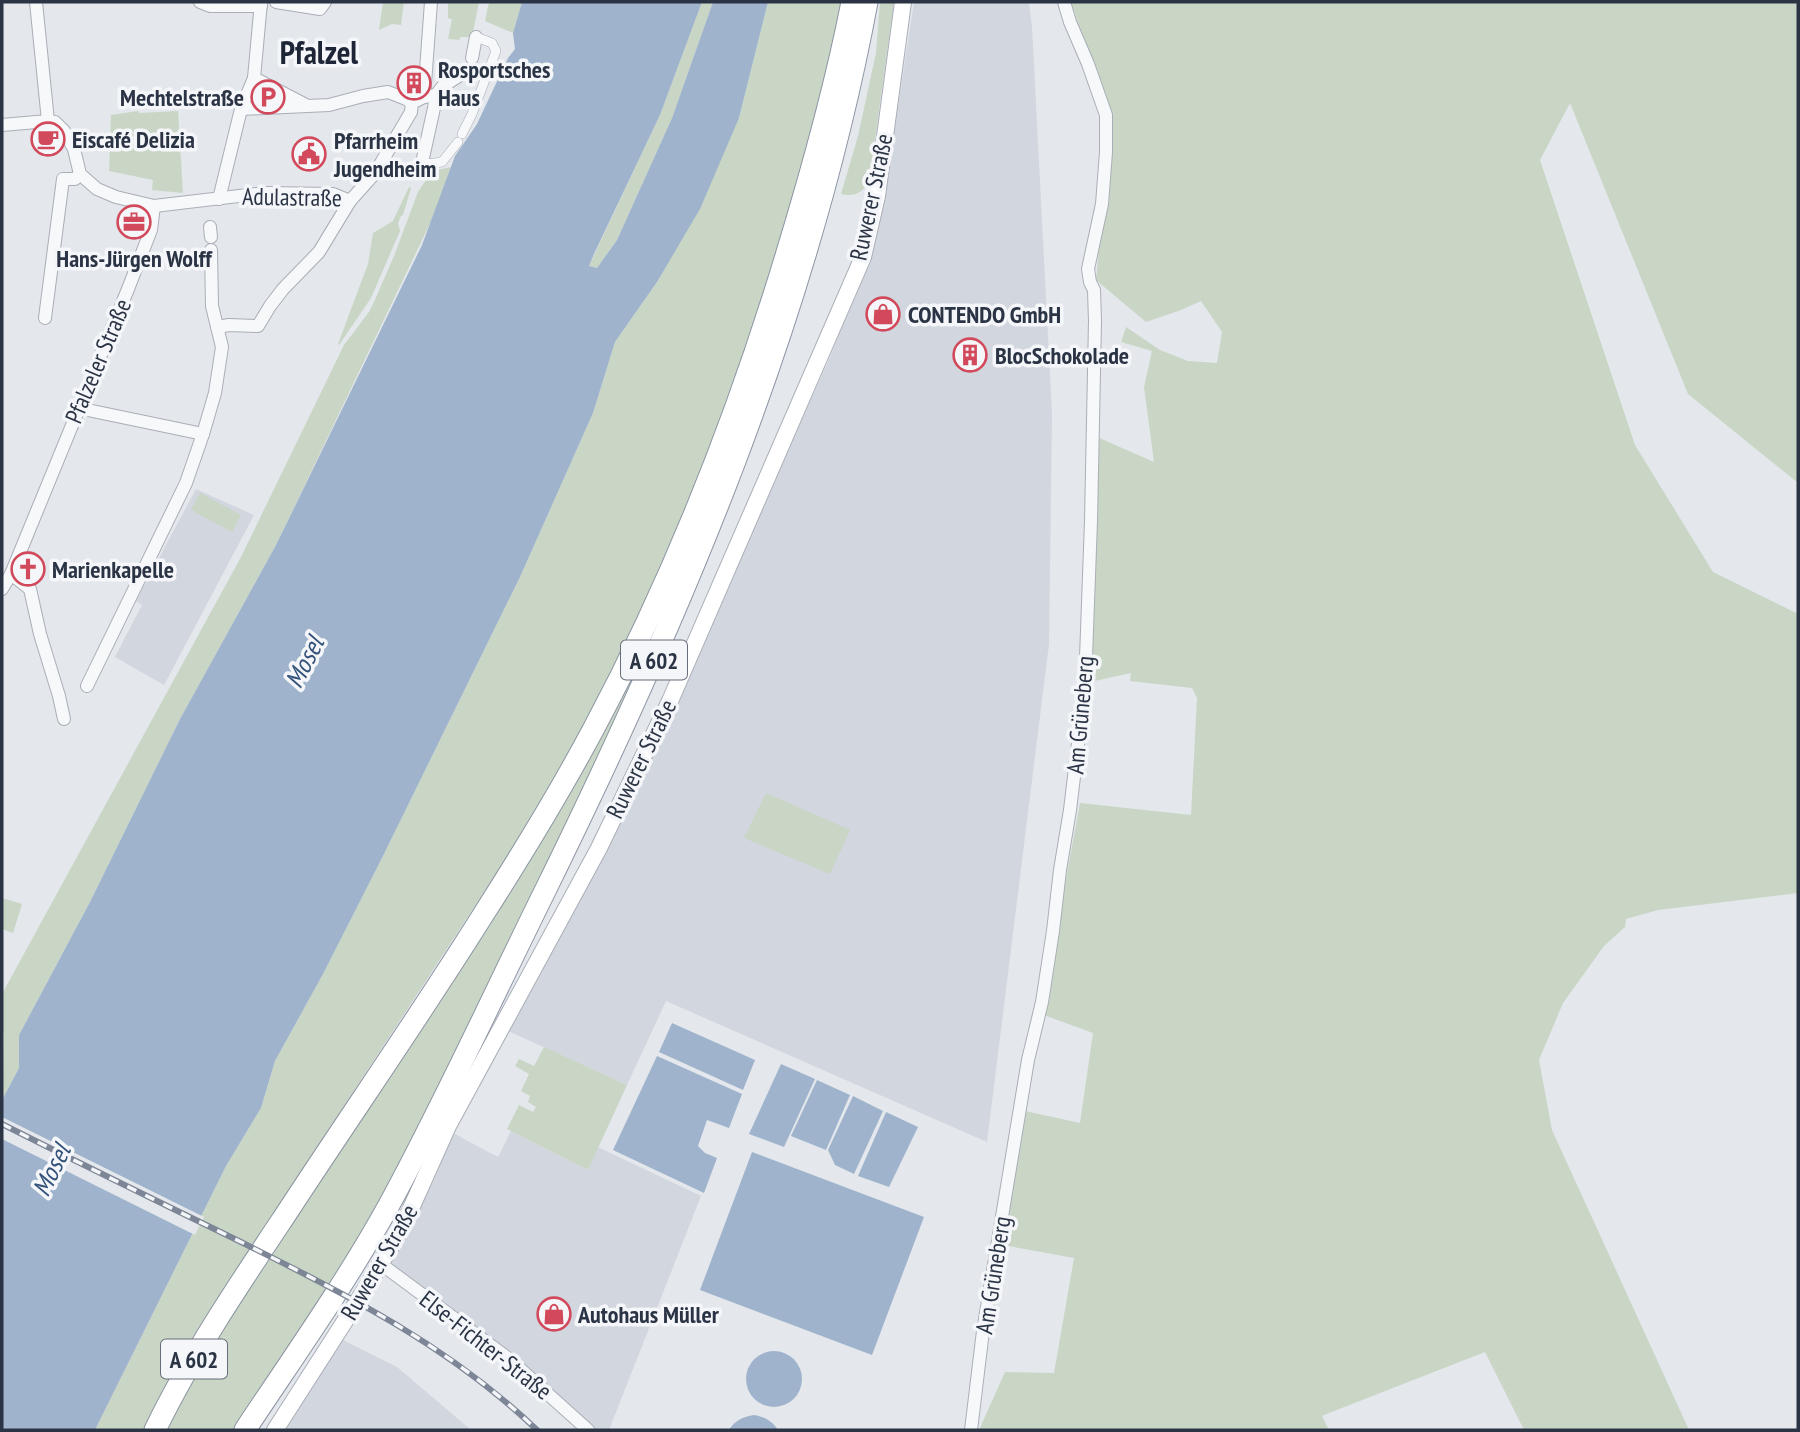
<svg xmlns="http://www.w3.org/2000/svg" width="1800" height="1432" font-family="'PT Sans Narrow',sans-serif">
  <rect width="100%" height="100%" fill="#e4e7ec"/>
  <!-- built -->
  <g fill="#d2d6de">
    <path d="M914 2H1029L1032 27 1052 414 1049 644 987 1142 666 1001 627 1085 506 1030 762 507 828 362 865 269 883 206Z"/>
    <path d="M196 489 254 515 164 685 115 657 142 605 136 601Z"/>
    <path d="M511 1131 588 1170 598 1147 701 1196 609 1430H596L574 1408 521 1365 389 1265 435 1178 453 1133 498 1157Z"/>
    <path d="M329 1333 397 1367 471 1430H267Z"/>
  </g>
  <!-- green -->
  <g fill="#c9d6c5">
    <path d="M383 2H404L401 25 392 24 379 30Z"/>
    <path d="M448 2H479L472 37H460V40L448 39 452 19 448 18Z"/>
    <path d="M489 2H522L513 33 485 21Z"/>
    <path d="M702 2H713L672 118 617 240 597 268 589 266 660 115Z"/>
    <path d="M768 2H842L825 87 785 237 700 482 626 649 545 799 243 1260 145 1430H95L226 1166 261 1108 275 1061 323 974 382 858 520 577 593 413 615 342 657 282 739 118Z"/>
    <path d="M880 2H894L869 182C862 193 854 197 841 194L858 136 876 53Z"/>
    <path d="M1071 2H1798V483L1688 394 1570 103 1540 160 1635 445 1713 572 1798 614V893L1658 910 1626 919 1625 927 1604 946 1563 1003 1539 1060 1552 1130 1689 1430H1524L1485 1352 1329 1413 1322 1416 1329 1430H979L1005 1372 1054 1373 1074 1258 1003 1245 1025 1111 1080 1123 1093 1033 1041 1014 1080 803 1191 815 1197 698 1192 688 1130 681 1131 673 1090 682 1097 437 1154 462 1144 387 1152 351 1121 342 1126 327 1160 350 1188 361 1217 363 1222 332 1201 301 1181 310 1146 322 1096 280 1111 118Z"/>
    <path d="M138 111 139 113 178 111 183 193 152 190 153 180 109 171 111 115Z"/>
    <path d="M451 167 436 211 276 545 180 719 90 902 19 1035V1068L2 1100 4 1036 2 1025V994L241 557 344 345 369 312 374 302 394 256 418 192 432 171Z"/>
    <path d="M409 187 411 188 403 215 401 216 398 223 400 231 371 298 339 345 338 344 368 264 373 233 393 221Z"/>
    <path d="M200 493 241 515 232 532 191 510Z"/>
    <path d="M689 545 641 673 430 1109 355 1245 235 1430H163L182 1396 286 1229 328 1167Z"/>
    <path d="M766 793 850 830 830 874 744 838Z"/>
    <path d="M2 898 22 904 13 933 2 929Z"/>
    <path d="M544 1047 627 1085 588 1170 507 1129 519 1105 533 1112 536 1107 528 1102 530 1096 521 1091 529 1074 515 1066 519 1059 534 1066Z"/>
  </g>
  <!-- water -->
  <g fill="#9fb4cc">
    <path d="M522 2H702L660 115 594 254 589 266 597 268 617 240 672 118 713 2H768L739 118 700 209 657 282 615 342 593 413 520 577 382 858 323 974 275 1061 261 1108 226 1166 95 1430H2V1100L19 1068V1035L90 902 180 719 276 545 422 245 455 156 477 124 508 58 515 49 513 33Z"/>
    <path d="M672 1023 755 1060 743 1090 659 1052Z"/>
    <path d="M657 1056 742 1094 729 1128 707 1120 698 1146 705 1153 717 1158 704 1193 613 1150Z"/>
    <path d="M781 1064 815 1079 784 1147 749 1134Z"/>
    <path d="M817 1080 850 1095 826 1150 791 1136Z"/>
    <path d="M853 1096 883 1111 854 1174 835 1165 828 1150Z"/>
    <path d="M886 1112 918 1127 889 1187 858 1176Z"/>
    <path d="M752 1152 924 1217 872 1355 700 1290Z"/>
    <circle cx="774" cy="1379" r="28"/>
    <path d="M754 1415C765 1417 772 1421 778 1430H729C735 1420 743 1417 754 1415Z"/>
  </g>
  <!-- pier -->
  <path fill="#e4e7ec" d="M2 1117 204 1217 195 1235 2 1139Z"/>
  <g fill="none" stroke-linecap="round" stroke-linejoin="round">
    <defs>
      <g id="pedestrian">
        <path d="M462 134 472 114 496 51 492 43 476 37"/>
        <path d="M423 158 427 164 442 162 458 142"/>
      </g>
      <g id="minor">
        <path d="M36 2 48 121"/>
        <path d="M200 2 210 6H261"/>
        <path d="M276 2 320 9 325 2"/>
        <path d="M472 58 476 37"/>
        <path d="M254 78 306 105"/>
        <path d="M424 97 431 2"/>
        <path d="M241 109 329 105 363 96 388 92 406 99 412 103"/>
        <path d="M2 125 48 121 55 122 64 131 74 149 80 174 97 189 116 197 154 206 265 193 333 194 350 201 375 173 411 112 412 103 424 97 436 95"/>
        <path d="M423 158 434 108 436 95 443 86 468 70"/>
        <path d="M219 199 241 109 254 78 261 2"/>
        <path d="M210 227 211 237"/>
        <path d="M45 318 63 179H75L80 174"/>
        <path d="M217 327 229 325 258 326 270 306 283 289 319 252 350 201"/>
        <path d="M78 408 203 434 215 393 222 347 212 306 211 250"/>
        <path d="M11 574 30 589 40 634 59 696 64 719"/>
        <path d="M2 589 11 574 128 289 151 230 154 206"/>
        <path d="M87 686 186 483 203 434"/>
        <path d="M381 1264 509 1359 588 1430"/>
        <path d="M971 1430 983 1331 1028 1060 1042 1002 1053 931 1060 870 1070 810 1085 685 1091 521 1095 321 1094 290 1090 282 1088 269 1102 204 1106 152V115L1088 64 1070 22 1064 2"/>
      </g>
      <path id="secondary" d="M275 1430 368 1285 404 1224 448 1126 599 848 670 701 863 257 877 196 903 2"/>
      <g id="motorway">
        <path d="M155 1430C191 1356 238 1286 284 1217 350 1116 419 1017 483 915 522 854 560 792 594 728 674 578 736 420 785 259 811 174 835 89 852 2"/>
        <path d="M245 1430C294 1356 346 1283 389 1205 444 1104 492 998 543 895 683 611 809 314 867 2"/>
      </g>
    </defs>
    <!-- pedestrian casing -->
    <use href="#pedestrian" stroke="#a9aeb7" stroke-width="10"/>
    <!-- minor casing -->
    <use href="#minor" stroke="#a9aeb7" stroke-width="14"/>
    <!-- secondary casing -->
    <use href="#secondary" stroke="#a9aeb7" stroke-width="18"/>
    <!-- motorway casing -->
    <use href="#motorway" stroke="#8b94a3" stroke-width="23"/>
    <!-- pedestrian -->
    <use href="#pedestrian" stroke="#f7f8fa" stroke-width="9"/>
    <!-- minor -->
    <use href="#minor" stroke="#f7f8fa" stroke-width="12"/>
    <!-- secondary -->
    <use href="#secondary" stroke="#fff" stroke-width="16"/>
    <!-- motorway -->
    <use href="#motorway" stroke="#fff" stroke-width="21"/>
    <defs>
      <path id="rail" d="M2 1124C81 1164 161 1203 241 1242 349 1296 449 1346 537 1430"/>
    </defs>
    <!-- rail casing -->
    <use href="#rail" stroke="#7d8696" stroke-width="6"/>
    <!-- rail -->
    <use href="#rail" stroke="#f4f6f9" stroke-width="3.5" stroke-dasharray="10" stroke-linecap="butt"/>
  </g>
  <!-- icons -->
  <defs>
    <symbol id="building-ring" viewBox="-11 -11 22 22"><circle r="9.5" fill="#f4f6f9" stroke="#d1495b" stroke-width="1.5"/><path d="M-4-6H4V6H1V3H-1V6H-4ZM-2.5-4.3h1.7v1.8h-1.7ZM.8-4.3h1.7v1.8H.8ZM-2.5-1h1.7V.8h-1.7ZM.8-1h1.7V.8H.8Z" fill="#d1495b"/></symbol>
    <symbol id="parking-ring" viewBox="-11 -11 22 22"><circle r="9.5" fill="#f4f6f9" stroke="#d1495b" stroke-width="1.5"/><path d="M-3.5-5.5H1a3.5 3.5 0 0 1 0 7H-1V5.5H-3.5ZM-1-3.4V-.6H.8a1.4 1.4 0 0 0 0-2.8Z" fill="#d1495b"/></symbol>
    <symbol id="cafe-ring" viewBox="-11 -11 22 22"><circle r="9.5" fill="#f4f6f9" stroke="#d1495b" stroke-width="1.5"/><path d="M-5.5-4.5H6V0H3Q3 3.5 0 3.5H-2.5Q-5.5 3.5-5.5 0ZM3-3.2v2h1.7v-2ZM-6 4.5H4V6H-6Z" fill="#d1495b"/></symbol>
    <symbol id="civic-ring" viewBox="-11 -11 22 22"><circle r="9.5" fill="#f4f6f9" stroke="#d1495b" stroke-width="1.5"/><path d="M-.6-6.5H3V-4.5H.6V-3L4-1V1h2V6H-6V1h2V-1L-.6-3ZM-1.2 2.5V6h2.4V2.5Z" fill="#d1495b"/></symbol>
    <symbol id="office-ring" viewBox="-11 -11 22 22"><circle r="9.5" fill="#f4f6f9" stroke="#d1495b" stroke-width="1.5"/><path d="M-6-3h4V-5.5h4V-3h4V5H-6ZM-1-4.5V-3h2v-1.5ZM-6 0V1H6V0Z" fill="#d1495b"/></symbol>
    <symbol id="shop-ring" viewBox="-11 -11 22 22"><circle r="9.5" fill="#f4f6f9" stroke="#d1495b" stroke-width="1.5"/><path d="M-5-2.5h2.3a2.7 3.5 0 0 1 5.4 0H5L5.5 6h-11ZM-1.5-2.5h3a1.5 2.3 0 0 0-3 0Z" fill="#d1495b"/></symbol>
    <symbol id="church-ring" viewBox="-11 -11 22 22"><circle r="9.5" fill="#f4f6f9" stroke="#d1495b" stroke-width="1.5"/><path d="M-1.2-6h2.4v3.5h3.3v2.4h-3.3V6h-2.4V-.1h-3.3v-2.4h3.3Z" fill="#d1495b"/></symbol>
  </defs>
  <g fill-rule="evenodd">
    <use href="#building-ring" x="395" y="64" width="38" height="38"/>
    <use href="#parking-ring" x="249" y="78" width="38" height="38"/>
    <use href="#cafe-ring" x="29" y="120" width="38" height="38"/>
    <use href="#civic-ring" x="290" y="135" width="38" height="38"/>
    <use href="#office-ring" x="115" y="203" width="38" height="38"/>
    <use href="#shop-ring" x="864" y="295" width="38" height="38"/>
    <use href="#building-ring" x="951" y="336" width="38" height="38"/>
    <use href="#church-ring" x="9" y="550" width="38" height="38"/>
    <use href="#shop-ring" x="535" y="1295" width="38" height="38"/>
  </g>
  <g text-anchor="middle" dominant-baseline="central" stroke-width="7" stroke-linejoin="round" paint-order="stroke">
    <!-- shield labels -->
    <g fill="#f4f6f9" stroke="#676e7b" stroke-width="2">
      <rect x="621" y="640.5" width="66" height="39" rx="5"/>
      <rect x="161" y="1339.5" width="66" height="39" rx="5"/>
    </g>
    <g font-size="23" font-weight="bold" fill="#2b3445">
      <text x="654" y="660">A 602</text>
      <text x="194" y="1359">A 602</text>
    </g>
    <!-- poi labels -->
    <g font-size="24" font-weight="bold" fill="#2b3445" stroke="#f4f6f9" text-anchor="start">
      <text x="438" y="69">Rosportsches<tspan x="438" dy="28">Haus</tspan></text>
      <text x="244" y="97" text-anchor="end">Mechtelstraße</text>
      <text x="72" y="139">Eiscafé Delizia</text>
      <text x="334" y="140">Pfarrheim<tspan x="334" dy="28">Jugendheim</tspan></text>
      <text x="134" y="258" text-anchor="middle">Hans-Jürgen Wolff</text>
      <text x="908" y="314">CONTENDO GmbH</text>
      <text x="995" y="355">BlocSchokolade</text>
      <text x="52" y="569">Marienkapelle</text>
      <text x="578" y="1314">Autohaus Müller</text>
    </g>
    <!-- street labels -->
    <g font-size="24" fill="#2b3445" stroke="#f4f6f9">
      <text transform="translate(292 197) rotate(1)">Adulastraße</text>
      <text transform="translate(871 197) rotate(-78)">Ruwerer Straße</text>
      <text transform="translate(98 361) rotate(-67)">Pfalzeler Straße</text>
      <text transform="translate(1080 715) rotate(-85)">Am Grüneberg</text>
      <text transform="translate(641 759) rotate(-64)">Ruwerer Straße</text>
      <text transform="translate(379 1262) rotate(-60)">Ruwerer Straße</text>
      <text transform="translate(993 1275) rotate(-81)">Am Grüneberg</text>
      <text transform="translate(486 1345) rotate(38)">Else-Fichter-Straße</text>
    </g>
    <!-- water labels -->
    <g font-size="26" font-style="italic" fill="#34527a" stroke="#f4f6f9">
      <text transform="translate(304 662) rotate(-63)">Mosel</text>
      <text transform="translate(51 1170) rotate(-64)">Mosel</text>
    </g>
    <!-- district labels -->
    <g font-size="32" font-weight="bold" fill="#1d2536" stroke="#f4f6f9">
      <text x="319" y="52">Pfalzel</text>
    </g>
  </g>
  <!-- border -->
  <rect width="1800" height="1432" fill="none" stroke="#2b3445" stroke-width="7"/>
</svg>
